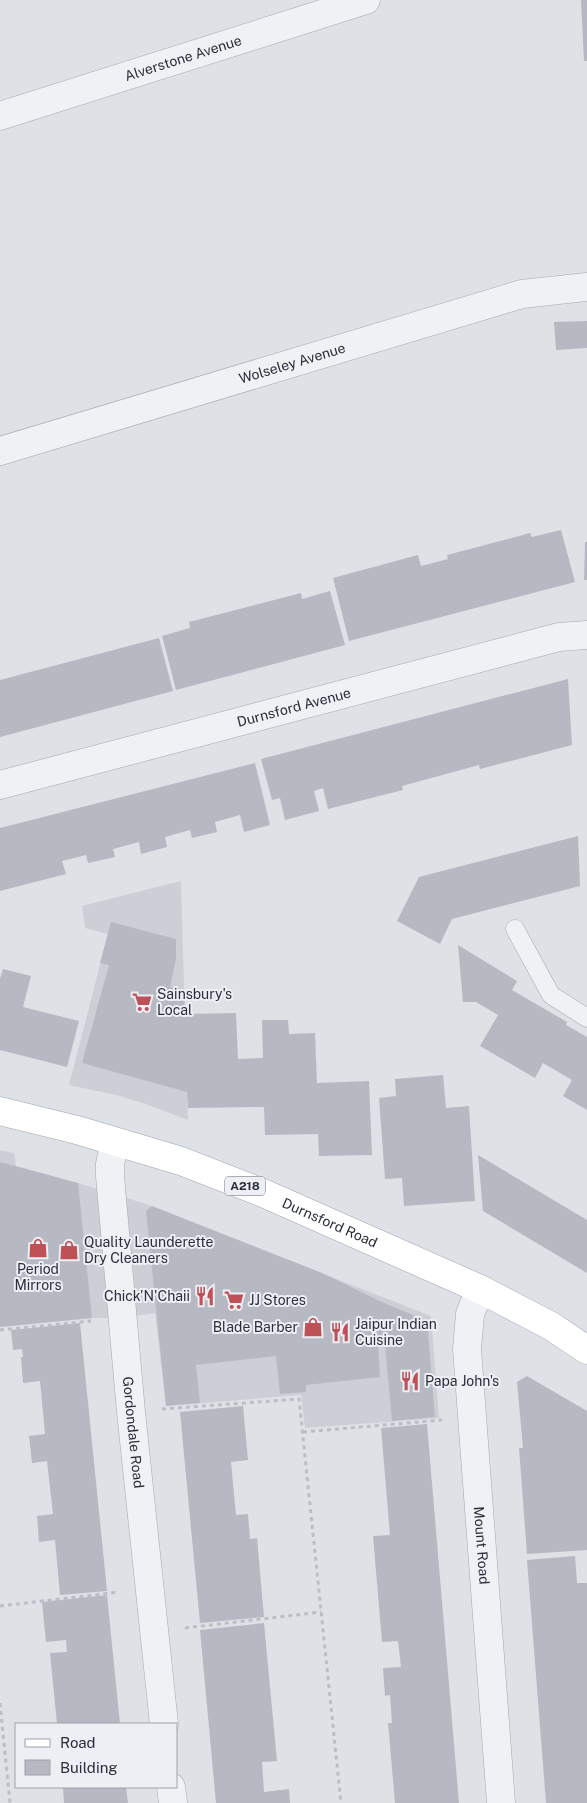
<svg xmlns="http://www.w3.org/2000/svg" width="587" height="1803" font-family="'Public Sans',sans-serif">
  <rect width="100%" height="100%" fill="#dee1e6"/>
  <!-- built -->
  <g fill="#cdcfd7">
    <path d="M181 881 187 1092 188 1120 146 1104 116 1095 69 1085 108 934 85 928 82 906Z"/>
    <path d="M0 1150 14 1153 16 1166 78 1183 146 1204 431 1316 439 1418 305 1428 301 1395 166 1406 155 1313 123 1318H92L0 1327Z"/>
  </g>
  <!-- building -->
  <g fill="#b6b9c2">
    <path d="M581 0H587V61H584Z"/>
    <path d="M587 321V348L556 350 554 322Z"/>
    <path d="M561 530 575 582 349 641 333 578 418 555 421 566 448 559 447 555 504 540 530 533 532 537Z"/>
    <path d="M585 542H587V580H584Z"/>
    <path d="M330 591 345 645 176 690 162 636 190 628 189 622 301 593 302 599Z"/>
    <path d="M159 638 173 691 0 737V680Z"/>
    <path d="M568 679 572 745 480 769 479 765 402 786 403 790 328 809 323 788 314 791 319 811 285 820 280 798 272 800 261 759Z"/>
    <path d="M255 763 270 825 244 832 240 815 215 822 217 832 192 838 190 830 165 837 167 847 141 854 139 842 113 849 115 857 88 863 86 855 62 861 66 874 0 891V828Z"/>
    <path d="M578 836 580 886 452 919 440 944 397 921 419 877Z"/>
    <path d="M111 922 176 939V959L170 987 184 990 185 1014 236 1013 238 1059 263 1058 262 1020H288L289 1034 315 1033 317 1083 369 1081 372 1155 319 1156 318 1134 265 1135 264 1107 188 1108 187 1092 82 1063 109 965 100 963Z"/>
    <path d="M458 945 517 981 512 990 567 1022 566 1025 587 1037V1110L563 1096 572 1080 543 1063 535 1078 480 1046 498 1015 476 1002H463Z"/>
    <path d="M3 969 31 976 23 1007 79 1021 67 1067 0 1050V979Z"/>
    <path d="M443 1075 446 1108 469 1106 475 1201 404 1206 402 1178 385 1179 379 1098 396 1096 395 1079Z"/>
    <path d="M478 1155 587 1220V1273L483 1211Z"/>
    <path d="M0 1162 78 1183 92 1318 0 1327Z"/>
    <path d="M152 1206 322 1273 382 1302 427 1321 435 1417 392 1421 385 1344 378 1345 380 1377 306 1385V1392L280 1394 276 1356 196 1365 200 1403 166 1406 146 1211Z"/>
    <path d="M80 1323 107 1591 60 1595 55 1540 39 1542 37 1516 53 1514 47 1461 32 1463 29 1436 45 1434 40 1381 23 1383 21 1357H23L22 1349 13 1350 11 1330Z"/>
    <path d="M527 1376 587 1411V1550L527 1554 519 1448H523L517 1382Z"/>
    <path d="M243 1406 248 1460 231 1462 236 1515 248 1514 250 1539 257 1538 264 1617 200 1623 180 1412Z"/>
    <path d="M427 1424 459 1803H395L388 1723H392L390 1695 385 1696 383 1668 401 1667 398 1641 382 1642 373 1536 390 1535 381 1428Z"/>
    <path d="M575 1556 577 1583H587V1803H546L527 1560Z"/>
    <path d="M107 1595 120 1724H57L50 1653 67 1652 66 1640 46 1642 42 1602Z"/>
    <path d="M264 1623 277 1761 262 1762 264 1792 289 1789 290 1803H216L200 1630Z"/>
    <path d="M63 1787H126L128 1803H64Z"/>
  </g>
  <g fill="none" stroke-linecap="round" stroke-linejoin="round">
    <defs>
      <path id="lane" d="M515 929 551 995 587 1018"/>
      <g id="street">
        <path id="s1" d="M0 116 366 0"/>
        <path id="s2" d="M0 451 522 294 587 287"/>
        <path id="s3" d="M0 785 559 637 587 635"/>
        <path id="s4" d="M115 1142 110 1164V1176L131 1412 164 1724"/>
        <path id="s5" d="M480 1289 470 1314 467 1349 501 1803"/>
        <path d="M171 1787 173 1803"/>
      </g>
      <g id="primary">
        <path id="s6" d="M0 1111 77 1130 181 1161 263 1193 480 1289 551 1326 587 1350"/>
      </g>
    </defs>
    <!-- lane casing -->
    <use href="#lane" stroke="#a4a8af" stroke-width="19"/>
    <!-- street casing -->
    <use href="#street" stroke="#a4a8af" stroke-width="29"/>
    <!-- primary casing -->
    <use href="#primary" stroke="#9fa4b0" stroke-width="29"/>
    <!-- path -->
    <g stroke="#bcbec5" stroke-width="3" stroke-dasharray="4 4" stroke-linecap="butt">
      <path d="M0 1330 91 1321"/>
      <path d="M162 1409 299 1399 341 1803"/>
      <path d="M303 1432 442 1420"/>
      <path d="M0 1606 119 1592"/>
      <path d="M185 1628 321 1612"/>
      <path d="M0 1703 10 1803"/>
    </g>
    <!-- lane -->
    <use href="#lane" stroke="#f0f1f5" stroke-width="18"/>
    <!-- street -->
    <use href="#street" stroke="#f0f1f5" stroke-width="28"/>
    <!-- primary -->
    <use href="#primary" stroke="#fff" stroke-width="28"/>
  </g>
  <!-- icons -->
  <defs>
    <symbol id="supermarket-bare" viewBox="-9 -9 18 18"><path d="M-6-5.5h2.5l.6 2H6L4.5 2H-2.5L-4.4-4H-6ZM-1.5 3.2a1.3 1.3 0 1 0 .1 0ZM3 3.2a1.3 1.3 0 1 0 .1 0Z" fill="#bd5157" stroke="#edeff4" stroke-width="2.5" paint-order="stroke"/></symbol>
    <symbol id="shop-bare" viewBox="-9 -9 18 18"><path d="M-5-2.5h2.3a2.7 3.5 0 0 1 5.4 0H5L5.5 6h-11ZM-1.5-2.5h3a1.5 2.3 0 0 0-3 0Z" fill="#bd5157" stroke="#edeff4" stroke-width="2.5" paint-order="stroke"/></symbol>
    <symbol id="restaurant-bare" viewBox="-9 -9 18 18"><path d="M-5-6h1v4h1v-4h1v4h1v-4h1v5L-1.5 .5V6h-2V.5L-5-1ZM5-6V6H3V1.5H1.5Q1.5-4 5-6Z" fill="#bd5157" stroke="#edeff4" stroke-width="2.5" paint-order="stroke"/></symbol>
  </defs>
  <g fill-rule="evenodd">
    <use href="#supermarket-bare" x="128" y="988" width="28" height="28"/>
    <use href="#shop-bare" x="24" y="1234" width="28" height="28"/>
    <use href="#shop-bare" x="55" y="1236" width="28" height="28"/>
    <use href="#restaurant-bare" x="191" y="1282" width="28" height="28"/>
    <use href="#supermarket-bare" x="220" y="1286" width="28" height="28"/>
    <use href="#shop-bare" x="299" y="1313" width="28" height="28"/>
    <use href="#restaurant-bare" x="326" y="1318" width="28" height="28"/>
    <use href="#restaurant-bare" x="396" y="1367" width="28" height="28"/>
  </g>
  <g text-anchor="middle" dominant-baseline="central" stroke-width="4" stroke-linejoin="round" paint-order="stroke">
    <!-- shield labels -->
    <rect fill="#edeff4" stroke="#646872" stroke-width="1" x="225" y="1176.5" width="40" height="19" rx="4"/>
    <g font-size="12" font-weight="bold" fill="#292e3b">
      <text x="245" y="1186">A218</text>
    </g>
    <!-- street labels -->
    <g font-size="14" fill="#292e3b" stroke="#edeff4">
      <text stroke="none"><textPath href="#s1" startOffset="192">Alverstone Avenue</textPath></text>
      <text stroke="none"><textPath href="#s2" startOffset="305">Wolseley Avenue</textPath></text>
      <text stroke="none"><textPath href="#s3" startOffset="304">Durnsford Avenue</textPath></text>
      <text stroke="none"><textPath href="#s6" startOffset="349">Durnsford Road</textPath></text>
      <text stroke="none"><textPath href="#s4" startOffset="292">Gordondale Road</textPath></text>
      <text stroke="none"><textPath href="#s5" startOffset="259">Mount Road</textPath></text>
    </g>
    <!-- poi labels -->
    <g font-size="14" fill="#292e3b" stroke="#edeff4" text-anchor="start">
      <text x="157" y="994">Sainsbury's<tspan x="157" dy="16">Local</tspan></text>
      <text x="84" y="1242">Quality Launderette<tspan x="84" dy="16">Dry Cleaners</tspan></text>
      <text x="38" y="1269" text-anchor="middle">Period<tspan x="38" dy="16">Mirrors</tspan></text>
      <text x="190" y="1296" text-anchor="end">Chick'N'Chaii</text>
      <text x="249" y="1300">JJ Stores</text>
      <text x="355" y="1324">Jaipur Indian<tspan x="355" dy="16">Cuisine</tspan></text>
      <text x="298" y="1327" text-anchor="end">Blade Barber</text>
      <text x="425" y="1381">Papa John's</text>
    </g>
  </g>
  <!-- legend -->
  <rect x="15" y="1723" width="162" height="65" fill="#edeff4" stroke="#9fa2aa"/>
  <rect x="25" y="1739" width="25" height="8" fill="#ffffff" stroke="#9fa2aa"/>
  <text x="60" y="1748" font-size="15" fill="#292e3b">Road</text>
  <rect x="25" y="1760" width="25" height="15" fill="#b6b9c2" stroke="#9fa2aa"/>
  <text x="60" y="1773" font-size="15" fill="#292e3b">Building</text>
</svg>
